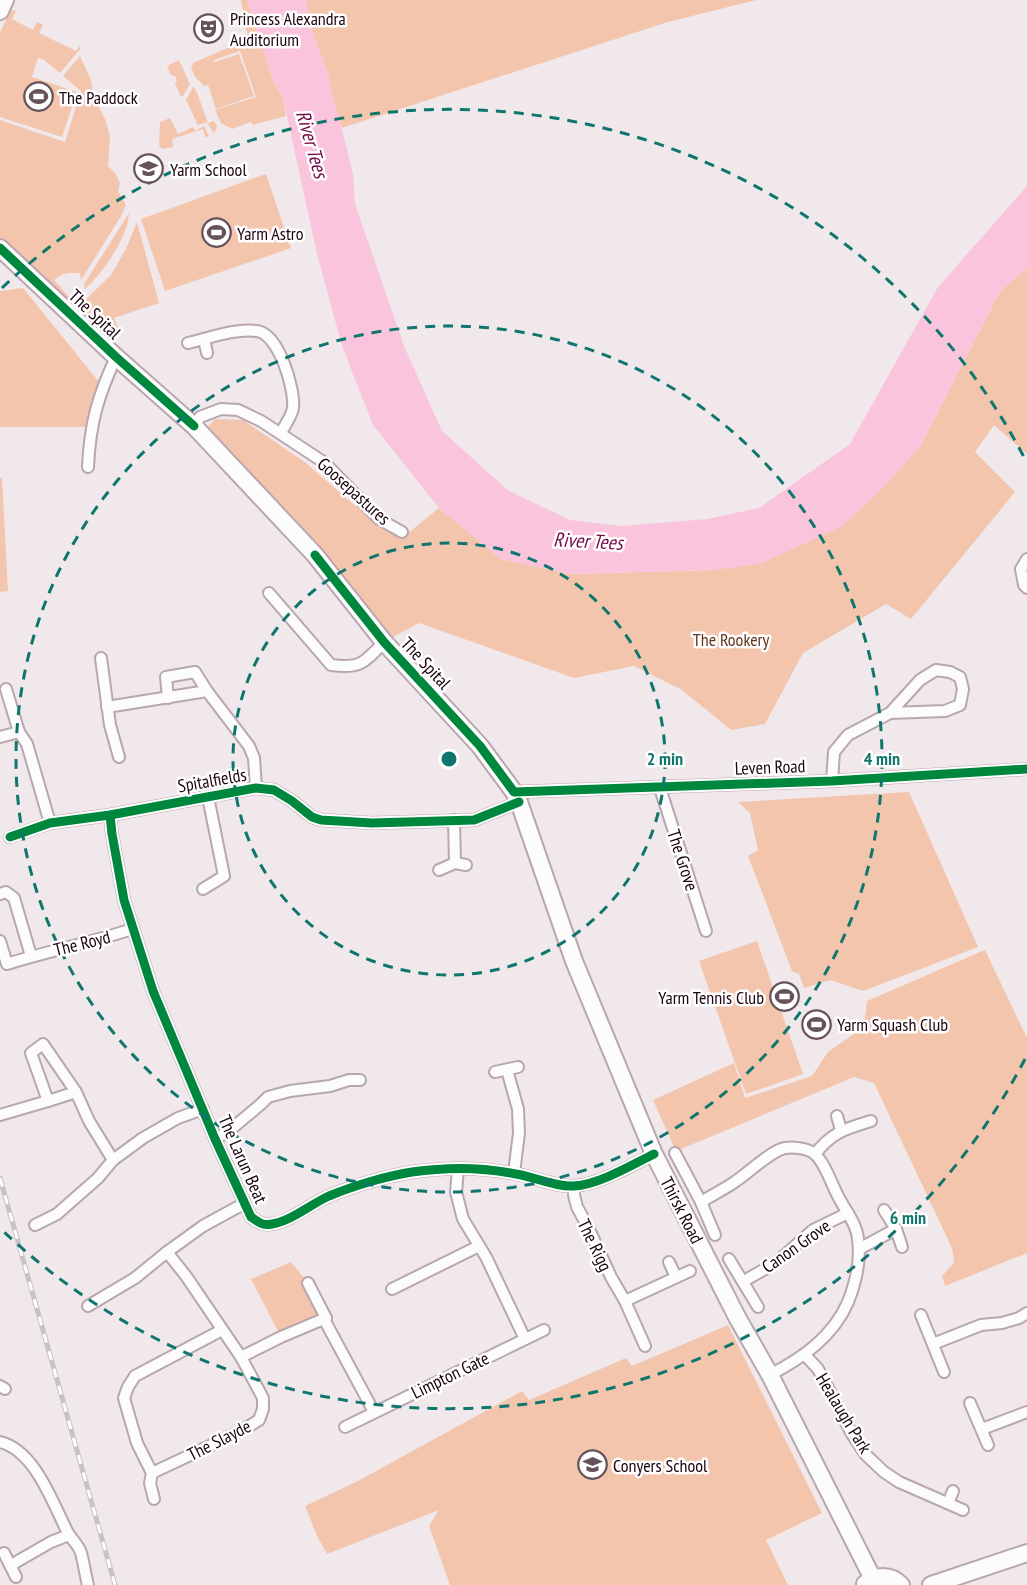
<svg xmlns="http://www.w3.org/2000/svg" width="1027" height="1585" font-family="'PT Sans Narrow',sans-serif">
  <rect width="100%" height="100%" fill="#f1e8eb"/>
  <!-- green -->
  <g fill="#f3c5ad">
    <path d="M241 0H247L273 80 283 98 286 116 252 125 251 122 232 129 221 123 215 110 256 97 240 51 214 60V62L239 54 254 96 216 109 208 85 204 86 195 77 191 67 193 63 248 39Z"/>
    <path d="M306 0H756L668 22 342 128 330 91 329 76 312 32Z"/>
    <path d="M12 10 16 11 12 19 33 30 37 22 43 25 39 33 76 51 80 46 81 48 60 73 44 60 38 58 32 77 77 92 62 137 0 117V33L10 11Z"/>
    <path d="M80 56 91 80 93 95 105 119 110 136 108 166 115 173 120 183 118 191 126 205 121 216 81 280 80 273C68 273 63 272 54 280L70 298 68 300 62 297 0 238V120L65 142 81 91 63 76Z"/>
    <path d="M179 60 190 84 183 96 181 97 175 84 177 80 175 76 171 75 167 66Z"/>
    <path d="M193 87 196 90 208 123 214 121 217 126 214 134 207 122 198 125 186 100Z"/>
    <path d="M170 118 178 134 193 127 195 131 204 126 209 136 205 137 203 129 172 139 173 147 162 149 160 147 159 144 160 122Z"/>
    <path d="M266 174 291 248 165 291 141 219Z"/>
    <path d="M129 213C128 237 103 273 85 289L84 284Z"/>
    <path d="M137 222 159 303 114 318 120 332 105 339 76 309 111 275 126 249Z"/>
    <path d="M1027 268V454L994 425 975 452 1015 492 911 619 886 604 803 653 765 724 731 730 682 690 634 666 574 678 419 623 384 642 328 556 205 430 215 419 243 420 306 463 353 504 403 537 439 508 501 559 570 574 714 570 920 447 1000 291Z"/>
    <path d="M23 288 99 382 88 427H0V291Z"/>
    <path d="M0 478H2L8 591 0 592Z"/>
    <path d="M909 792 978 947 863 991 830 980 804 988 799 974 792 971 748 856 758 850 750 813 738 802Z"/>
    <path d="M757 941 803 1074 746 1094 699 961Z"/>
    <path d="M985 950 1027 1038V1253L945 1286 942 1276 954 1263 952 1248 874 1083 854 1077 676 1151 653 1100 734 1063 745 1098 812 1076 828 1052 864 1027 867 1001Z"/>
    <path d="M291 1262 308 1283 326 1318 281 1337 251 1279Z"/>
    <path d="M728 1325 822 1513 766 1540 788 1585H450L429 1526 439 1510 327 1554 317 1536 305 1506 358 1481 522 1391 529 1400 626 1358 632 1366Z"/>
  </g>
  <!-- water -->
  <path fill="#fac5dc" d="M247 0H306L312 32 329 76 331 91 340 121 353 174 355 204 404 346 442 431 509 491 570 520 622 526 707 519 759 508 850 444 938 287 1027 186V268L1000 291 920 447 880 491 841 527 760 564 714 570 570 574 501 559 439 508 373 425 342 346 317 254 283 98 273 80Z"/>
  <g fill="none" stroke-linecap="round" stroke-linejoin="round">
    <defs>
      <g id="street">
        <path d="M204 339 207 353"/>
        <path d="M188 343C210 338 235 328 257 331 279 334 295 389 293 408 292 416 284 426 281 433"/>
        <path d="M194 426 200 417 221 409 238 410 261 421 325 463 379 519 402 532"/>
        <path d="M88 467C90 423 98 396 116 357"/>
        <path d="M1027 559 1021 569 1024 585 1027 588"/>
        <path d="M269 593 331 665C360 669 364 663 384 642"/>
        <path d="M101 658 110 725 119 757"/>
        <path d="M6 689 19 732"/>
        <path d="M168 698 166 677 195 672 207 691 249 746 254 758 256 788"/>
        <path d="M107 707 207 691"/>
        <path d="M0 737 19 732 27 744 50 823"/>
        <path d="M832 781 834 752 848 735 890 713 920 680 936 670 950 672 960 677 963 689 960 705 945 711 890 713"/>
        <path d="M660 788 706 931"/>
        <path d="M514 792 832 781 1027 769"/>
        <path d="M110 815 112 834 124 900 153 991 215 1139 251 1217C258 1222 263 1226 272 1224 291 1221 311 1204 329 1196 353 1186 386 1176 412 1172 446 1167 482 1167 516 1174 535 1177 555 1187 574 1186 598 1185 632 1165 654 1154"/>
        <path d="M454 820 455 863"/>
        <path d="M10 837 50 823 110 815 256 788 274 790 292 801 312 817 321 820 372 823 474 820 519 802"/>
        <path d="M439 870 455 863 466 865"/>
        <path d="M203 889 224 876 208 797"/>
        <path d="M0 894 6 892 14 898 31 956"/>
        <path d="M0 941 7 964C48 951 91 943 132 929"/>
        <path d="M507 1070 518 1109 519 1133 514 1173"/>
        <path d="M495 1072 518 1067"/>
        <path d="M76 1092 48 1101 31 1053 43 1044 76 1092 89 1121 113 1160"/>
        <path d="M0 1115 48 1101"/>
        <path d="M837 1116 841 1130"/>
        <path d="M215 1139 230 1130 261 1104 268 1097 290 1091 330 1086 349 1080H360"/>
        <path d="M675 1153 701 1202 715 1235"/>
        <path d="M815 1154C832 1132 845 1129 871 1121"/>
        <path d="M458 1169 456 1192 463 1219 486 1257 525 1339"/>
        <path d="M574 1186V1195L577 1207 588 1227 611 1277 625 1301 645 1346"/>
        <path d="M701 1202C712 1195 725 1189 736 1181 748 1173 772 1150 785 1148 793 1147 805 1148 812 1152 824 1159 832 1186 839 1198 846 1211 857 1225 858 1239 861 1261 856 1282 848 1302 833 1337 802 1358 770 1375"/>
        <path d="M884 1210 896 1229 902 1247"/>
        <path d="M35 1225 57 1214 98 1178 113 1160 143 1138 178 1118 203 1109"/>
        <path d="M859 1249 896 1229"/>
        <path d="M729 1259 758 1307"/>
        <path d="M669 1262 676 1277"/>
        <path d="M744 1281 777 1262 813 1230 848 1213"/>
        <path d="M308 1283 326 1318 325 1321 374 1412"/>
        <path d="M392 1289 479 1246"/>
        <path d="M625 1301 690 1271"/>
        <path d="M88 1306 135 1278 167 1252 203 1226 245 1203"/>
        <path d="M921 1315 944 1372"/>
        <path d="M933 1344 981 1325 1002 1323 1019 1318 1027 1313"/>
        <path d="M805 1355 818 1369 852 1434 866 1455 884 1472 899 1482 963 1510"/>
        <path d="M241 1357 281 1337 326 1318"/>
        <path d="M0 1386 5 1389"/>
        <path d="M970 1403 988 1445"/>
        <path d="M345 1427 544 1330"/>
        <path d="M982 1429 1027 1412"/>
        <path d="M0 1442C35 1450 53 1504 68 1533 72 1540 79 1545 81 1553 84 1563 85 1574 88 1585"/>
        <path d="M152 1473 241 1431 259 1420 263 1409V1398L241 1357 186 1276 167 1252"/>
        <path d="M154 1499 150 1483 152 1473 137 1443 124 1398 128 1387 135 1376 222 1330"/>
        <path d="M948 1503 953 1491"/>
        <path d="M4 1553 16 1577"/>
        <path d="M11 1565 51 1542 69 1535"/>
      </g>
      <g id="primary">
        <path d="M0 11 5 0"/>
        <path d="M0 248 116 357 194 426 315 555 384 642 480 746 514 792 519 802 574 961 654 1154 737 1317 770 1375 873 1579"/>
        <path d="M865 1584C877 1575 890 1574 901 1585"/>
        <path d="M931 1585 1027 1553"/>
      </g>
    </defs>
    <!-- street casing -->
    <use href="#street" stroke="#b8a7ae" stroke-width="14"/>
    <!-- primary casing -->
    <use href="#primary" stroke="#b8a7ae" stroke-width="20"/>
    <!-- street -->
    <use href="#street" stroke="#fdfcfc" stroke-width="10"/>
    <!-- primary -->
    <use href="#primary" stroke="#fdfcfc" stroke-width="16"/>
    <defs>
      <path id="rail" d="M0 1178 115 1585"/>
    </defs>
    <!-- rail casing -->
    <use href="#rail" stroke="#c7c3c5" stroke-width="5"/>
    <!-- rail -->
    <use href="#rail" stroke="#fff" stroke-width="3" stroke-dasharray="9" stroke-linecap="butt"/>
    <defs>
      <g id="cycleway">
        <path d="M0 248 116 357 194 426"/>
        <path d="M315 555 384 642 480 746 514 792 832 781 1027 769"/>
        <path d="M110 815 112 834 124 900 153 991 215 1139 251 1217C258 1222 263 1226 272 1224 291 1221 311 1204 329 1196 353 1186 386 1176 412 1172 446 1167 482 1167 516 1174 535 1177 555 1187 574 1186 598 1185 632 1165 654 1154"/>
        <path d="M10 837 50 823 110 815 256 788 274 790 292 801 312 817 321 820 372 823 474 820 519 802"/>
      </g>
    </defs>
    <!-- cycleway casing -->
    <use href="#cycleway" stroke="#fff" stroke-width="13"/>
    <!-- cycleway -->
    <use href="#cycleway" stroke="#00873e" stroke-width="9"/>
  </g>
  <!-- distance rings -->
  <g fill="none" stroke="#0f766e" stroke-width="3" stroke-dasharray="10 8">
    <circle cx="449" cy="759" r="216"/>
    <circle cx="449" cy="759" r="433"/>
    <path d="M1025 1059A649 649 0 0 1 2 1230M2 288A649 649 0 0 1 1025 459"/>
  </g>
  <!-- icons -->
  <defs>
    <symbol id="theatre-ring" viewBox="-11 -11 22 22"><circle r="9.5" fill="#fff" stroke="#65525b" stroke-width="1.5"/><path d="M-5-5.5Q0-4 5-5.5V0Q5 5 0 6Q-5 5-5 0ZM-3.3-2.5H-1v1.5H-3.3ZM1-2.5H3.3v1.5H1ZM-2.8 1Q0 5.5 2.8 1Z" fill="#65525b"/></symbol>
    <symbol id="stadium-ring" viewBox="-11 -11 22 22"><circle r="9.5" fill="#fff" stroke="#65525b" stroke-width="1.5"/><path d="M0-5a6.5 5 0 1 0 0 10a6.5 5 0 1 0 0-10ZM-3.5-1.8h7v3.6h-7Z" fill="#65525b"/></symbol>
    <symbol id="school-ring" viewBox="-11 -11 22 22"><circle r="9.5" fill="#fff" stroke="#65525b" stroke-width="1.5"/><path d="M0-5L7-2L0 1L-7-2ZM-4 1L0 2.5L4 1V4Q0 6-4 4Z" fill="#65525b"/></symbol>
  </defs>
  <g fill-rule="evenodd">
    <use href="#theatre-ring" x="192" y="12" width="33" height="33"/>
    <use href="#stadium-ring" x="22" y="80" width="33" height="33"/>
    <use href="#school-ring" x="132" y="152" width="33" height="33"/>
    <use href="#stadium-ring" x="200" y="216" width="33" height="33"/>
    <use href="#stadium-ring" x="768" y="980" width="33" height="33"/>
    <use href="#stadium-ring" x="800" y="1008" width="33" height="33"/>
    <use href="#school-ring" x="576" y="1448" width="33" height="33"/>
  </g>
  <g text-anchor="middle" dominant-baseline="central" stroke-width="5" stroke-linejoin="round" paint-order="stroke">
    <!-- poi labels -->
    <g font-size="18" fill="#1a020e" stroke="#fff" text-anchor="start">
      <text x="230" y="18">Princess Alexandra<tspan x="230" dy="21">Auditorium</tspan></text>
      <text x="59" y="97">The Paddock</text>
      <text x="170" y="169">Yarm School</text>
      <text x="237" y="233">Yarm Astro</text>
      <text x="764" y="997" text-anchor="end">Yarm Tennis Club</text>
      <text x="837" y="1024">Yarm Squash Club</text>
      <text x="613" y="1465">Conyers School</text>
    </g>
    <!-- street labels -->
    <g font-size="18" fill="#1a020e" stroke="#fff">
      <text transform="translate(95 314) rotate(43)">The Spital</text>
      <text transform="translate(354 491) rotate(42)">Goosepastures</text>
      <text transform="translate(426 663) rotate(47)">The Spital</text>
      <text transform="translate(770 767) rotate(-2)">Leven Road</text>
      <text transform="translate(212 780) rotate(-10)">Spitalfields</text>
      <text transform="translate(683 860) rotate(72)">The Grove</text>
      <text transform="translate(82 943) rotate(-14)">The Royd</text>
      <text transform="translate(243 1159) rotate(66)">The Larun Beat</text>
      <text transform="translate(682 1210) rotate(63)">Thirsk Road</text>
      <text transform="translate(595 1245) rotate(64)">The Rigg</text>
      <text transform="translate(796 1246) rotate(-35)">Canon Grove</text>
      <text transform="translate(450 1375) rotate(-26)">Limpton Gate</text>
      <text transform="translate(844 1413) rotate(59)">Healaugh Park</text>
      <text transform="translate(219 1440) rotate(-27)">The Slayde</text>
    </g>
    <!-- park labels -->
    <g font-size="18" fill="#61361b" stroke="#fff">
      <text x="731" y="639">The Rookery</text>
    </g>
    <!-- water labels -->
    <g font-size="20" font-style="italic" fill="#750c4a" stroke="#fff">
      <text transform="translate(312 144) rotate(74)">River Tees</text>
      <text transform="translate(588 541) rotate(3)">River Tees</text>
    </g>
  </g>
  <circle cx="449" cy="759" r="9" fill="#0f766e" stroke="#fff" stroke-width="3"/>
  <g font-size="18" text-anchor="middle" font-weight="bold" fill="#0f766e" stroke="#fff" stroke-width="5" stroke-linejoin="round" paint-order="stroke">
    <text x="665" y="765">2 min</text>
    <text x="882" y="765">4 min</text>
    <text x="908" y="1224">6 min</text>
  </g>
</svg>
